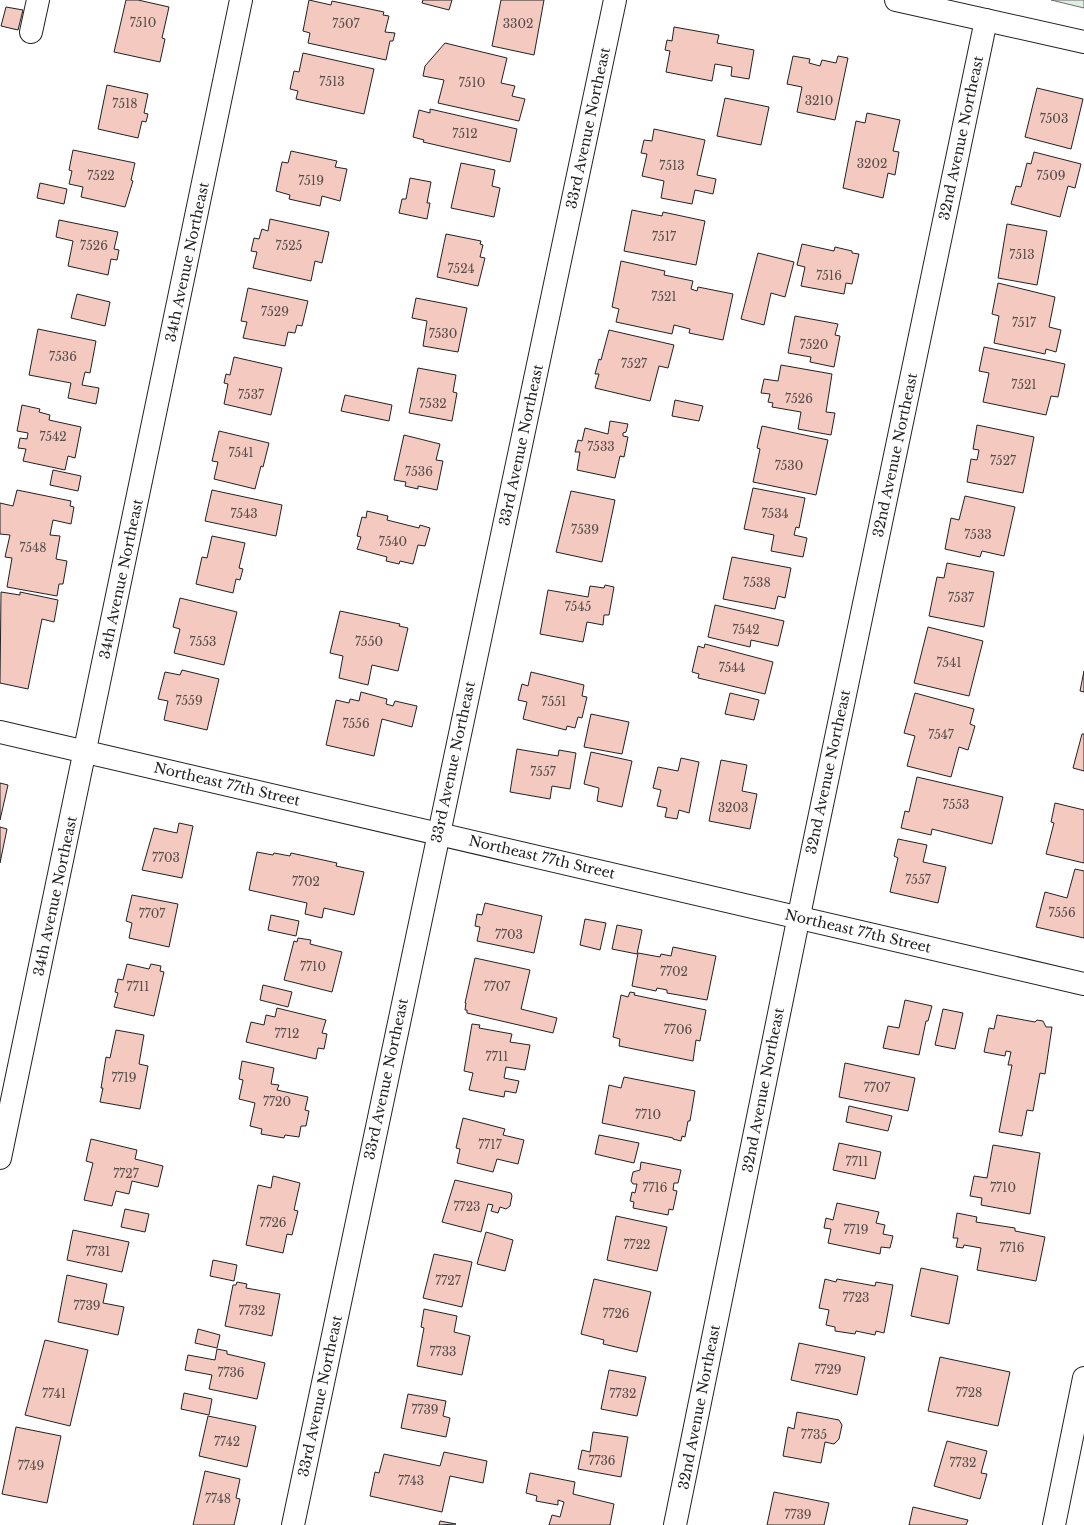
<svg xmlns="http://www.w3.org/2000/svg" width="1084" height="1525" font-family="'Libre Baskerville',serif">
  <rect width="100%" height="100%" fill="#fff"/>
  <!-- green -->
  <path fill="#e0efe3" stroke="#6f6f6f" d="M1051 0H1084V8Z"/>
  <!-- building -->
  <g fill="#f3c9c0" stroke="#222">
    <path d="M126 0H138L169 7 162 38 165 39 160 62 114 52Z"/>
    <path d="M309 0 331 5 332 1 384 12 383 15 389 16 385 32 395 33 393 41H390L386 60 308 43 310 33 303 31Z"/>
    <path d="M423 0H452L449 10 422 3Z"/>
    <path d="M501 0H544L534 55 492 46Z"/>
    <path d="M6 7 23 10 18 30 1 26Z"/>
    <path d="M674 27 719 35 717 43 754 50 749 79 731 76 732 67 715 64 712 81 666 72 670 51 665 50 667 40 672 41Z"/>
    <path d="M445 43 507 58 501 83 515 86 512 96 525 99 519 121 438 103 444 80 423 76 425 66Z"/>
    <path d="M303 53 374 69 364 114 296 99 298 91 290 89 294 71 299 72Z"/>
    <path d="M793 56 810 59 809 63 820 66 822 60 836 63 838 56 848 58 835 120 797 112 802 87 787 84Z"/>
    <path d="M107 85 148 94 144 113 148 114 146 122 142 121 138 138 98 129Z"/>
    <path d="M1037 88 1083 99 1071 149 1025 137Z"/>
    <path d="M725 98 769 107 761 145 717 136Z"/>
    <path d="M430 109 517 129 510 162 423 142 424 140 413 137 419 110 430 113Z"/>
    <path d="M867 113 900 120 893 151 899 152 895 175 888 173 883 198 843 188 856 121 865 123Z"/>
    <path d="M654 129 705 140 697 175 716 179 713 194 695 190 692 204 661 198 664 181 642 176 647 154 641 153 644 140 652 141Z"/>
    <path d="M73 150 135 163 131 180 133 181 125 207 81 197 83 187 69 184 72 171 69 170Z"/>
    <path d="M291 151 337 161 335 167 347 169 340 201 322 196 320 206 289 199 290 195 276 191 282 162 288 163Z"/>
    <path d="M1034 152 1081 164 1075 188 1068 186 1060 217 1011 204 1016 186 1021 187 1027 163 1031 164Z"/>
    <path d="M461 163 495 170 492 186 500 188 494 217 451 208Z"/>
    <path d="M410 178 431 182 427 203H430L427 219 399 213 402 199H406Z"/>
    <path d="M40 183 67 189 64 204 37 198Z"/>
    <path d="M632 210 662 216 663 212 705 221 696 265 624 251Z"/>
    <path d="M270 219 329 232 322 263 315 261 311 281 253 268 257 252 251 251 254 238 259 239 262 229 268 231Z"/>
    <path d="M59 220 118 232 114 249 119 250 117 260 111 259 108 275 68 266 73 241 56 237Z"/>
    <path d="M1007 224 1047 231 1037 285 998 278Z"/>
    <path d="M446 234 481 241 480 244 483 245 480 257 485 258 478 286 437 277Z"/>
    <path d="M802 244 834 251 835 247 852 251V253L859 254 852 284 846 283 844 294 801 286 805 267 797 265Z"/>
    <path d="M758 253 794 262 785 297 771 293 764 325 741 319Z"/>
    <path d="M621 261 665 271 664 275 693 281 691 289 697 291 698 287 733 294 723 340 689 333 690 329 674 325 672 334 616 322 619 309 612 307Z"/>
    <path d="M998 283 1055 297 1049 327 1061 330 1056 352 1046 349 1045 354 994 343 999 316 992 314Z"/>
    <path d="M248 288 308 301 302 326 297 325 295 333 288 332 285 346 243 338 247 322 241 321Z"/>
    <path d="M77 294 110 302 105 326 71 318Z"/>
    <path d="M416 298 467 308 458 352 423 346 427 321 412 318Z"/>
    <path d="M795 316 838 324 835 335 840 336 834 367 810 362 811 357 788 353Z"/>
    <path d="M38 329 96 341 90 373 85 372 82 385 99 388 96 404 68 398 71 383 29 375Z"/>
    <path d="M609 330 674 345 668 368 659 366 650 401 595 388 599 374H595L599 359 601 360Z"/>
    <path d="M984 347 1065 364 1058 397 1051 396 1046 415 983 402 989 373 979 371Z"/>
    <path d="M234 357 282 368 271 415 224 404 228 384 224 383 226 374 230 375Z"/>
    <path d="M781 365 832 374 826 412 835 413 831 435 798 429 801 412 772 407 773 403 768 402 770 394 761 393 764 379 778 381Z"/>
    <path d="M418 368 456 375 453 392 457 393 452 421 409 413Z"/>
    <path d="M345 395 392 405 389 421 341 411Z"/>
    <path d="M675 400 703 406 699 421 672 416Z"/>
    <path d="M22 405 40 409 39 412 50 415 49 420 81 427 75 458 68 456 65 470 23 461 26 449 18 448 20 438 27 439 28 433 17 431Z"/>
    <path d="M610 421 628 424 626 432 623 433V436L628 437 624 457 620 456 615 478 577 470 580 452H575L578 440 582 441 585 428 608 434Z"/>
    <path d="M977 425 1034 437 1023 493 967 482 971 459 977 460 979 450 973 449Z"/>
    <path d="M762 426 828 440 816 495 753 482 760 449 757 448Z"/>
    <path d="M219 431 269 443 263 467 261 466 255 489 214 479 218 462 212 461Z"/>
    <path d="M404 435 440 444 436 460 443 461 437 490 418 486V489L405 486 406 482 394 480Z"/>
    <path d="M53 470 81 476 78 491 50 485Z"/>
    <path d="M753 488 805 498 799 528 796 527 794 535 807 538 803 557 771 551 774 535 744 529Z"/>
    <path d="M17 490 71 501 70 506 74 507 71 524 53 520 50 535 60 536 56 559 67 561 63 584H59L57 596 7 587 12 558 5 557 10 535 0 534V503L13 506Z"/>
    <path d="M212 490 282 505 276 536 205 521Z"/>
    <path d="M571 491 615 500 602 562 556 552Z"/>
    <path d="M965 496 1015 507 1004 556 982 551 980 557 945 549 951 518 959 520Z"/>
    <path d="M367 511 388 516 387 520 419 528 420 525 430 528 425 546 418 545 413 564 400 561 399 564 386 561 387 557 357 549 361 537 357 536 362 517 366 518Z"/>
    <path d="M212 536 245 543 239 568 243 569 240 580 236 579 233 593 196 584 202 557 207 558Z"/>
    <path d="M732 557 791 568 785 598 778 596 775 609 723 599Z"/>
    <path d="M947 563 994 572 984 627 929 616 937 577 944 578Z"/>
    <path d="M605 585 614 587 609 615H604L603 625 587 622 583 642 540 634 548 590 588 597 590 586 604 588Z"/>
    <path d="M1 592 20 595V592L58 600 54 622 42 619 28 689 0 683Z"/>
    <path d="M180 598 237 612 224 665 174 653 180 629 173 627Z"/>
    <path d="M715 605 784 621 778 646 751 640 750 647 708 637Z"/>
    <path d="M340 611 400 624 399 626 408 628 398 671 372 665 368 685 339 678 343 656 330 653Z"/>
    <path d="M928 627 983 641 969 696 914 683Z"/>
    <path d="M705 644 773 662 765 694 698 678 699 674 692 672 698 646 704 648Z"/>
    <path d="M182 670 219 679 207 730 164 720 168 701 158 699 165 672 180 675Z"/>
    <path d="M1084 671V692L1080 691Z"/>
    <path d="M531 672 584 685 582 696 587 697 582 718 578 717 575 728 567 726 566 730 523 719 527 702 518 700 522 684 528 686Z"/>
    <path d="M361 692 387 699 386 704 393 706 395 701 417 706 412 727 382 719 374 756 326 745 336 700 349 703 350 699 359 701Z"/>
    <path d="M730 693 759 700 754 720 725 714Z"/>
    <path d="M915 693 974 709 970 724 975 726 968 750 959 747 951 777 907 766 915 736 904 733Z"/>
    <path d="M591 714 629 722 622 754 584 747Z"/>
    <path d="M1082 734H1084V771L1073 768Z"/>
    <path d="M517 749 558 756 559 750 576 753 570 789 552 786 550 799 510 792Z"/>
    <path d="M591 752 632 761 622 807 597 801 599 788 584 784Z"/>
    <path d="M681 758 699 762 689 813 679 810 677 819 665 817 667 808 657 806 661 790 653 788 658 767 678 771Z"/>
    <path d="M721 760 747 765 742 791 757 794 750 829 709 821Z"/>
    <path d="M917 777 1003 797 992 844 932 829 931 835 901 828 905 811 909 812Z"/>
    <path d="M0 783 8 785 0 820Z"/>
    <path d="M1055 803 1084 810V863L1046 854 1054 823 1051 822Z"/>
    <path d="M179 823 193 826 182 878 142 870 154 828 177 833Z"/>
    <path d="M0 827 7 829 0 863Z"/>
    <path d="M898 839 927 845 923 862 946 867 938 903 890 892 898 858 894 856Z"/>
    <path d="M257 852 273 855 274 853 290 856 291 853 337 863 336 866 364 872 354 915 324 908 322 918 305 914 307 903 249 890Z"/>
    <path d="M1075 869 1084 871V938L1036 927 1045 892 1067 898Z"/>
    <path d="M132 895 178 904 169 947 129 938 132 923 126 921Z"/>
    <path d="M485 903 542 916 534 953 477 941 480 927 475 926 477 914 482 915Z"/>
    <path d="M271 915 299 921 296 936 268 930Z"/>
    <path d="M585 919 606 923 600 950 580 945Z"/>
    <path d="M617 925 642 930 637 954 612 949Z"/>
    <path d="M298 938 311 940 310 944 342 952 332 992 284 980 294 941 297 942Z"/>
    <path d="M673 947 716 956 707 1000 667 993V990L657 988 656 991 632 986 638 953 660 957 661 954 671 956Z"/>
    <path d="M475 958 530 970 521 1009 557 1018 553 1033 467 1013V1010H465L466 1003H465Z"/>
    <path d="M127 964 149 969 151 964 161 966 160 971 164 972 154 1016 114 1007 118 993 115 992 118 979 123 980Z"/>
    <path d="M263 985 292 992 288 1007 260 1000Z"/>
    <path d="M630 992 635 993 634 995 706 1010 700 1041 696 1040 693 1061 619 1046 620 1039 613 1037 621 995 628 997Z"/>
    <path d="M905 1000 932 1006 928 1021H926L919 1055 883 1048 888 1026 899 1028Z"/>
    <path d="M277 1008 326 1020 322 1033 327 1034 324 1049 318 1048 316 1059 246 1042 251 1022 264 1025 266 1015 275 1017Z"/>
    <path d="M943 1009 963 1013 955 1049 935 1045Z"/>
    <path d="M997 1015 1035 1022 1037 1020 1043 1021 1046 1027H1052L1045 1074 1040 1073 1033 1111 1027 1110 1022 1136 999 1132 1012 1065H1008L1011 1052 1006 1051 1005 1056 984 1052 989 1028 994 1029Z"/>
    <path d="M472 1024 480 1025 479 1028 512 1034 510 1042 530 1045 525 1070 506 1067 504 1078 519 1081 516 1093 505 1091 504 1097 469 1090 473 1073 464 1071Z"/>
    <path d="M116 1030 144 1035 139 1064 148 1066 140 1109 100 1102 103 1088H101L106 1057 110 1058Z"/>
    <path d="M242 1061 274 1068 271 1084 279 1085 277 1090 308 1097 305 1110 309 1111 306 1126H301L299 1137 285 1135 284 1138 261 1134 262 1129 250 1126 255 1103 239 1099 243 1080 239 1079Z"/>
    <path d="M845 1063 915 1078 908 1111 839 1097Z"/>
    <path d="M624 1077 695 1091 690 1121H688L685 1137 682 1136 681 1141 673 1139V1138L602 1123 609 1085 621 1088Z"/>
    <path d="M849 1106 892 1116 888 1131 846 1122Z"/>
    <path d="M463 1118 505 1129 503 1135 524 1140 518 1164 497 1159 493 1172 457 1163 460 1149 456 1148Z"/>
    <path d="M599 1135 639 1143 634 1163 595 1154Z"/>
    <path d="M91 1139 137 1150 135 1159 163 1166 158 1187 132 1181 129 1194 116 1191 112 1206 84 1200 93 1163 86 1161Z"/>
    <path d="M839 1143 881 1152 875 1179 833 1170Z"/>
    <path d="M993 1145 1040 1153 1030 1214 981 1205 982 1198 970 1196 974 1176 987 1178Z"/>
    <path d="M641 1162 681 1170 678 1183H674L673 1190 677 1191 673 1210 669 1209 668 1215 633 1208 634 1202 630 1201 632 1192 635 1193 637 1184H633L631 1181 633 1172 640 1170Z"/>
    <path d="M273 1176 300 1183 294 1210 298 1211 292 1235 287 1234 283 1253 246 1245 258 1185 271 1188Z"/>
    <path d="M455 1180 511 1193 512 1196 510 1206 506 1209 500 1207 498 1213 491 1211 493 1205 488 1204 481 1232 442 1222Z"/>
    <path d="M837 1203 879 1212 876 1223 885 1225 883 1234 893 1236 890 1248 881 1247 880 1254 828 1243 831 1229 824 1228 826 1218 833 1220Z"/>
    <path d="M125 1209 149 1214 145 1232 121 1227Z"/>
    <path d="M957 1213 977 1217 976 1222 1015 1228V1231L1045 1237 1036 1281 977 1270 981 1248 964 1245 963 1248 956 1247 958 1238H953Z"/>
    <path d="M616 1216 667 1227 657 1271 607 1260Z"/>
    <path d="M73 1230 129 1242 122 1272 67 1260Z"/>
    <path d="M486 1232 513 1240 505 1271 477 1264Z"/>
    <path d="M434 1254 472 1262 462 1307 423 1298Z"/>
    <path d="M213 1260 237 1265 234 1281 210 1276Z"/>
    <path d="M921 1268 958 1276 949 1324 911 1316Z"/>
    <path d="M67 1275 107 1284 103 1303 124 1307 118 1335 58 1322Z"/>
    <path d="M594 1279 651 1292 637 1352 603 1344 604 1340 581 1334Z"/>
    <path d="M825 1279 836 1282 837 1279 875 1286 876 1282 893 1285 884 1333 876 1331 875 1335 856 1331 855 1334 835 1331V1327L826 1325 829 1310 819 1308Z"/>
    <path d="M237 1282 247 1284 246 1288 280 1294 272 1336 225 1326 233 1285H236Z"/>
    <path d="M424 1309 457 1316 454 1332 470 1336 462 1375 417 1366 424 1328 421 1327Z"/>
    <path d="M198 1329 220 1335 217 1348 195 1343Z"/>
    <path d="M45 1340 88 1350 70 1426 25 1415Z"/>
    <path d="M799 1343 865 1357 857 1395 791 1380Z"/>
    <path d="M217 1349 227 1351V1354L265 1363 257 1399 209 1389 212 1375 185 1370 188 1355 215 1360Z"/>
    <path d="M940 1357 1010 1372 998 1426 928 1411Z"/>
    <path d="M609 1370 646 1377 637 1416 601 1409Z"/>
    <path d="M184 1393 212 1399 209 1415 181 1409Z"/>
    <path d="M408 1394 446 1401 443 1416 450 1418 446 1437 401 1428Z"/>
    <path d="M797 1412 839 1420 842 1425 839 1439 834 1444 825 1442 821 1463 783 1456 788 1427 794 1429Z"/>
    <path d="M208 1416 256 1426 247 1467 199 1456Z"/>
    <path d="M16 1427 61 1436 47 1503 2 1494Z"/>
    <path d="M593 1432 628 1437 621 1477 578 1469 582 1450 590 1452Z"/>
    <path d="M947 1441 987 1451 981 1473 987 1474 980 1499 934 1486Z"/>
    <path d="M444 1452 487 1461 483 1483 450 1476 442 1512 370 1496 375 1472 379 1473 384 1454 440 1466Z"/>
    <path d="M205 1471 240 1479 236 1498 240 1499 234 1525H193Z"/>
    <path d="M530 1473 575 1482 573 1494 614 1504 610 1525H549L552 1515 560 1517 564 1502 558 1500V1505L536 1501 537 1496 526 1493Z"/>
    <path d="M774 1492 829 1503 824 1525H767Z"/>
    <path d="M913 1507 968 1520 966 1525H909Z"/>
    <path d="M440 1521 456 1524 439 1525Z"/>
  </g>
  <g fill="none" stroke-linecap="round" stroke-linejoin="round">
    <defs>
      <g id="minor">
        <path d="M31 32 38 0"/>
        <path d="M0 732 1084 984"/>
        <path d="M0 1158 241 0"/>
        <path d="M293 1525 615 0"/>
        <path d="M675 1525 804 891 986 20"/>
        <path d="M1054 1525 1084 1378"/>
      </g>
      <path id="major" d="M896 0 1084 42"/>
    </defs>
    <!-- minor casing -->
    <use href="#minor" stroke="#222" stroke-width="24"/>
    <!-- major casing -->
    <use href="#major" stroke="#222" stroke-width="24"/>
    <!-- minor -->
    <use href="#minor" stroke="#fff" stroke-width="22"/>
    <!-- major -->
    <use href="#major" stroke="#fff" stroke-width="22"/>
  </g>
  <g text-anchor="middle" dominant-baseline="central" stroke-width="3" stroke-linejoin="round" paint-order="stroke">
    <!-- number labels -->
    <g font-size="12" fill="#564c4a">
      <text x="143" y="22">7510</text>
      <text x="346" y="23">7507</text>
      <text x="518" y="23">3302</text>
      <text x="332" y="81">7513</text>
      <text x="472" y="82">7510</text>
      <text x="819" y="100">3210</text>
      <text x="125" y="103">7518</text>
      <text x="1054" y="118">7503</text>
      <text x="465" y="133">7512</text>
      <text x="872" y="163">3202</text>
      <text x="672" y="165">7513</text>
      <text x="101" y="175">7522</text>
      <text x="1051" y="175">7509</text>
      <text x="311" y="180">7519</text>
      <text x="664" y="236">7517</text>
      <text x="94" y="245">7526</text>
      <text x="289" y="245">7525</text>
      <text x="1022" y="254">7513</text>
      <text x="461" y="268">7524</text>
      <text x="829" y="275">7516</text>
      <text x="664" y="296">7521</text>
      <text x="275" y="311">7529</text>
      <text x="1024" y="322">7517</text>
      <text x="443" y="333">7530</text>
      <text x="814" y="344">7520</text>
      <text x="63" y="356">7536</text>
      <text x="634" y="363">7527</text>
      <text x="1024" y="384">7521</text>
      <text x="251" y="394">7537</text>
      <text x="799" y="398">7526</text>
      <text x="433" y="403">7532</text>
      <text x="53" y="436">7542</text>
      <text x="601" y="446">7533</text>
      <text x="241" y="452">7541</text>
      <text x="1003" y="460">7527</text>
      <text x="789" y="465">7530</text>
      <text x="419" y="471">7536</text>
      <text x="244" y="513">7543</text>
      <text x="775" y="513">7534</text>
      <text x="585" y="529">7539</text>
      <text x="978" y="534">7533</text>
      <text x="393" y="541">7540</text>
      <text x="33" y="547">7548</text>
      <text x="757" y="582">7538</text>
      <text x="961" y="597">7537</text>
      <text x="578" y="606">7545</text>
      <text x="746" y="629">7542</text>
      <text x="203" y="641">7553</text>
      <text x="369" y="641">7550</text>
      <text x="949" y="662">7541</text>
      <text x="732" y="667">7544</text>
      <text x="189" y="700">7559</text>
      <text x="554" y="701">7551</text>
      <text x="356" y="723">7556</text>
      <text x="941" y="734">7547</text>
      <text x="543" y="771">7557</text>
      <text x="956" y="804">7553</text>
      <text x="733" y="807">3203</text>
      <text x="166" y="857">7703</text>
      <text x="918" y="879">7557</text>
      <text x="306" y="881">7702</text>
      <text x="1062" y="912">7556</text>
      <text x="152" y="913">7707</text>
      <text x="509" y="934">7703</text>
      <text x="313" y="966">7710</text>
      <text x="674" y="971">7702</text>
      <text x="138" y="986">7711</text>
      <text x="497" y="986">7707</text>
      <text x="678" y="1029">7706</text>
      <text x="287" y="1033">7712</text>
      <text x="497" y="1056">7711</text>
      <text x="124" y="1077">7719</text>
      <text x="877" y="1087">7707</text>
      <text x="277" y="1101">7720</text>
      <text x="648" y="1114">7710</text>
      <text x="490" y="1144">7717</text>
      <text x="857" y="1161">7711</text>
      <text x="126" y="1173">7727</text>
      <text x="655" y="1187">7716</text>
      <text x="1003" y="1187">7710</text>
      <text x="467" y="1206">7723</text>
      <text x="273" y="1222">7726</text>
      <text x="856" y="1229">7719</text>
      <text x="637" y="1244">7722</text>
      <text x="1012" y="1247">7716</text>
      <text x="98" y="1251">7731</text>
      <text x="448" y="1280">7727</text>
      <text x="856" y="1297">7723</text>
      <text x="87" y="1305">7739</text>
      <text x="252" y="1310">7732</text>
      <text x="616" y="1313">7726</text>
      <text x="443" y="1351">7733</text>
      <text x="828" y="1369">7729</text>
      <text x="231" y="1372">7736</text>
      <text x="969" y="1392">7728</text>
      <text x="54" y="1393">7741</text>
      <text x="623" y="1393">7732</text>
      <text x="425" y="1409">7739</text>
      <text x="814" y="1434">7735</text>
      <text x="227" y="1441">7742</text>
      <text x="602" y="1460">7736</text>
      <text x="963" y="1462">7732</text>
      <text x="31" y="1465">7749</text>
      <text x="411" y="1480">7743</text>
      <text x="218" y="1498">7748</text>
      <text x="798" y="1514">7739</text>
    </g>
    <!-- street labels -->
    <g font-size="14" fill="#222" stroke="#fff">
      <text transform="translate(588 128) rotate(-78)">33rd Avenue Northeast</text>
      <text transform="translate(961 138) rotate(-78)">32nd Avenue Northeast</text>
      <text transform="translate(187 262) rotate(-78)">34th Avenue Northeast</text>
      <text transform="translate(521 445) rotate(-78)">33rd Avenue Northeast</text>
      <text transform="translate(895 455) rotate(-78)">32nd Avenue Northeast</text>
      <text transform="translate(121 579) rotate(-78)">34th Avenue Northeast</text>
      <text transform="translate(453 762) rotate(-78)">33rd Avenue Northeast</text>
      <text transform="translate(828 772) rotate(-78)">32nd Avenue Northeast</text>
      <text transform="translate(227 784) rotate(13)">Northeast 77th Street</text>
      <text transform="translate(542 857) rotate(13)">Northeast 77th Street</text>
      <text transform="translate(55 896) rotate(-78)">34th Avenue Northeast</text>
      <text transform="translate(858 931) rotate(13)">Northeast 77th Street</text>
      <text transform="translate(386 1079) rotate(-78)">33rd Avenue Northeast</text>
      <text transform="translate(763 1090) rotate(-79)">32nd Avenue Northeast</text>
      <text transform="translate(320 1396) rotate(-78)">33rd Avenue Northeast</text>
      <text transform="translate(699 1407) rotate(-79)">32nd Avenue Northeast</text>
    </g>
  </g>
</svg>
